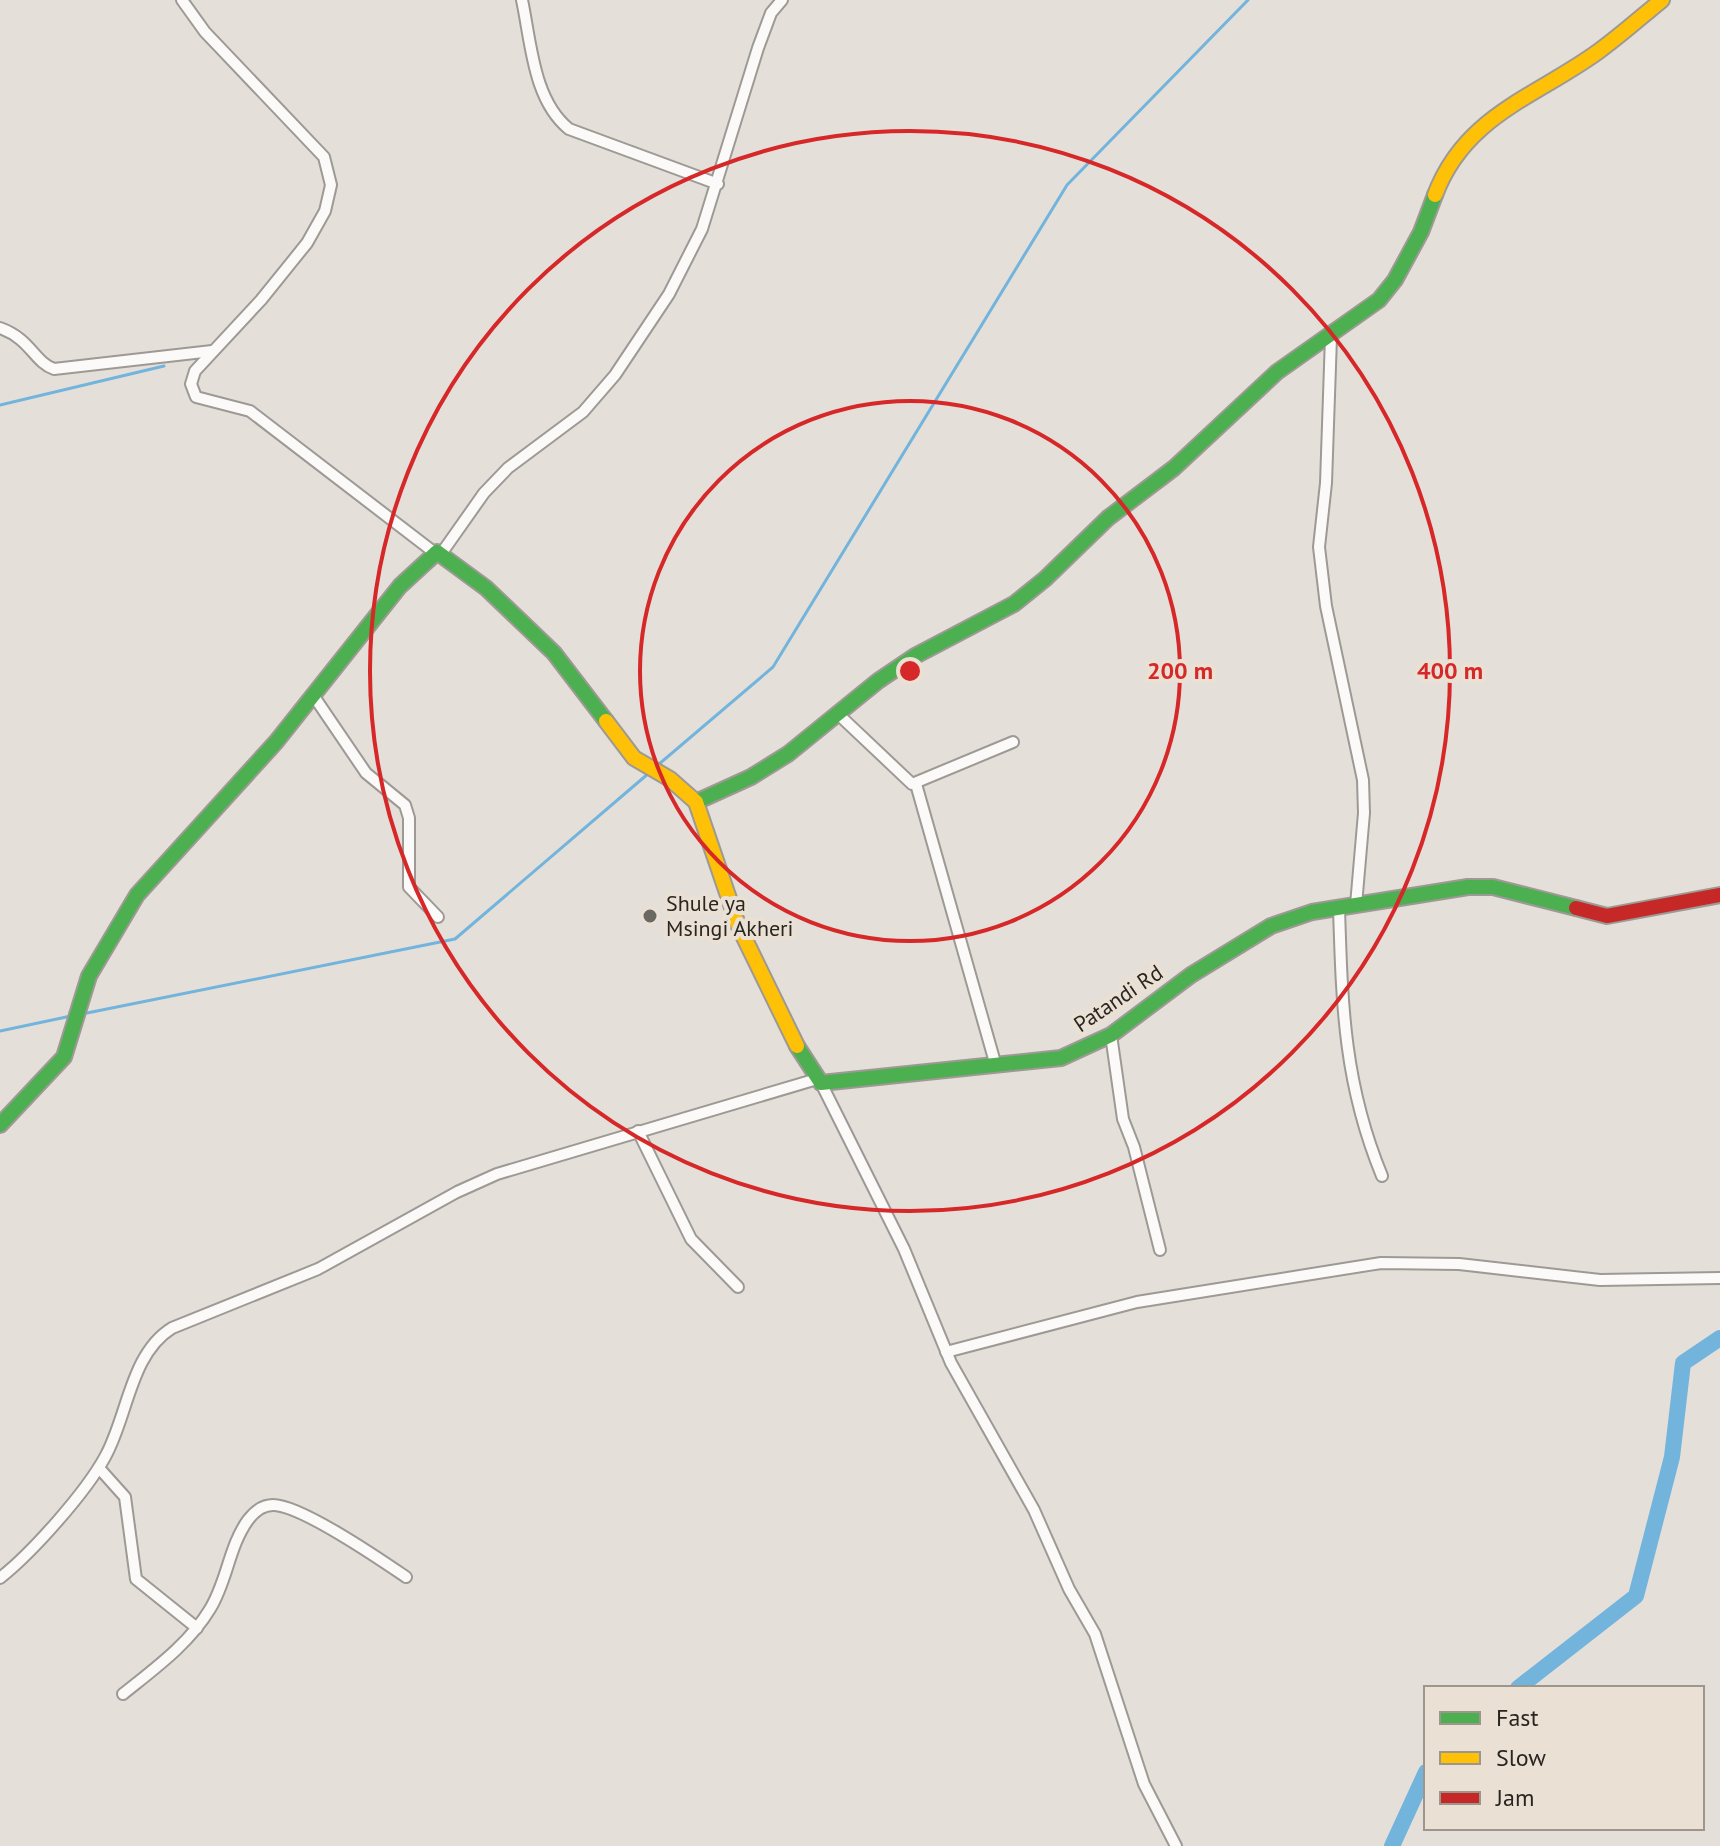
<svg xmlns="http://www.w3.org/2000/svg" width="1720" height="1846" font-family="'PT Sans',sans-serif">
  <rect width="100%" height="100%" fill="#e5dfd9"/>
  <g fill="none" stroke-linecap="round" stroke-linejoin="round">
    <!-- stream -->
    <g stroke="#72b4dc" stroke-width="3">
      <path d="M0 405 164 366"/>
      <path d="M658 765 773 667 1067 185 1248 0"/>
      <path d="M82 1014 455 939 649 773"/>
      <path d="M0 1031 71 1016"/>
    </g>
    <!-- river -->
    <g stroke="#72b4dc" stroke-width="16">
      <path d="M1518 1688 1636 1596 1672 1457 1683 1363 1720 1338"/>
      <path d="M1392 1846 1426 1772"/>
    </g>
    <defs>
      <g id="street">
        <path d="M182 0 205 32 324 157 331 185 325 211 307 243 261 300 195 371 191 384 196 397 250 411 435 553"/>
        <path d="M522 0C531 42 533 100 569 129L718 184"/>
        <path d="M0 328C31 339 34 362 54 369L212 351"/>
        <path d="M1331 337 1326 483 1319 547 1326 606 1363 780 1364 813 1356 905"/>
        <path d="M441 554 484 493 508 468 583 412 615 375 669 294 702 229 758 48 771 13 782 0"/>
        <path d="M313 695 366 773 405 805 409 818V887L438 917"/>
        <path d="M838 714 912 784 1013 742"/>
        <path d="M916 784 996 1066"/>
        <path d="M1339 908C1342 1006 1344 1084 1382 1176"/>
        <path d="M1111 1035 1123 1119 1134 1147 1160 1250"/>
        <path d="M821 1083 904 1249 951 1363 1034 1510 1069 1589 1095 1634 1144 1784 1176 1846"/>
        <path d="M638 1131 691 1239 738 1287"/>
        <path d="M946 1352 1137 1302 1381 1263 1459 1264 1600 1280 1720 1278"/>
        <path d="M99 1468 125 1497 136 1579 197 1628"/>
        <path d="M0 1578C32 1553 86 1492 105 1457 128 1416 130 1354 172 1328L318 1269 457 1192 497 1174 817 1079"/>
        <path d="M123 1694C154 1669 189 1644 210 1609 227 1582 229 1546 248 1520 254 1512 262 1505 273 1505 301 1505 381 1560 406 1577"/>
      </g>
      <g id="fast">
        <path d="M696 802 751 777 788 754 878 681 915 656 1014 604 1045 579 1108 518 1174 468 1277 372 1379 300 1395 280 1421 232 1435 195"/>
        <path d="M797 1046 821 1083 1061 1058 1111 1035 1191 975 1271 926 1312 912 1468 887H1493L1576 908"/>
        <path d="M0 1125 64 1057 89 976 137 895 276 742 400 586 437 552 486 588 554 653 606 721"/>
      </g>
      <g id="slow">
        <path d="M1435 195C1465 115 1536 97 1599 51 1621 35 1641 17 1662 0"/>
        <path d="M606 721 634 758 670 779 696 802 738 925 797 1046"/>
      </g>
      <path id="jam" d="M1576 908 1607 916 1720 895"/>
    </defs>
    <!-- street casing -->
    <use href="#street" stroke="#9d9994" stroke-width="14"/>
    <!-- fast casing -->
    <use href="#fast" stroke="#9d9994" stroke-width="18"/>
    <!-- slow casing -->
    <use href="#slow" stroke="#9d9994" stroke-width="18"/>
    <!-- jam casing -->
    <use href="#jam" stroke="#9d9994" stroke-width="18"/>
    <!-- street -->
    <use href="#street" stroke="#fbfaf9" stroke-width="10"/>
    <!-- fast -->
    <use href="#fast" stroke="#4caf50" stroke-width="14"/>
    <!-- slow -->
    <use href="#slow" stroke="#ffc107" stroke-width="14"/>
    <!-- jam -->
    <use href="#jam" stroke="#c62828" stroke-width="14"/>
  </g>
  <!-- distance rings -->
  <g fill="none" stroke="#d62828" stroke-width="4">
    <circle cx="910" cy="671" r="270"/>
    <circle cx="910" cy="671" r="540"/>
  </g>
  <!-- markers -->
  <circle fill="#6b6761" stroke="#eae0d4" stroke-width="3" cx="650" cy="916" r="8"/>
  <g text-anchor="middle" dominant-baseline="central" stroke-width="8" stroke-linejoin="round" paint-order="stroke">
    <!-- poi labels -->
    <g font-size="22" fill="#292621" stroke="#eae0d4" text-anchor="start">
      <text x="666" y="903">Shule ya<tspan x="666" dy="25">Msingi Akheri</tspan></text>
    </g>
    <!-- street labels -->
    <g font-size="22" fill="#292621" stroke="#eae0d4">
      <text transform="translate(1118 998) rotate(-34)">Patandi Rd</text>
    </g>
  </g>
  <circle cx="910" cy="671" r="12" fill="#d62828" stroke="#eae0d4" stroke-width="4"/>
  <g font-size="24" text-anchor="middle" font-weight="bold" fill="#d62828" stroke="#eae0d4" stroke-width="8" stroke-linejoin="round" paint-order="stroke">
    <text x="1180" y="679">200 m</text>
    <text x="1450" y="679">400 m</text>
  </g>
  <!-- legend -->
  <rect x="1424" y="1686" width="280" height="144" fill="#eae0d4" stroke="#9d968c" stroke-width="2"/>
  <rect x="1440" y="1712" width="40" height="12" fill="#4caf50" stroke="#9d968c" stroke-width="2"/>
  <text x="1496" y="1726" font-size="24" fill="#292621">Fast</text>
  <rect x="1440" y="1752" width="40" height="12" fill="#ffc107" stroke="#9d968c" stroke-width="2"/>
  <text x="1496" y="1766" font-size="24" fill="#292621">Slow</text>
  <rect x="1440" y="1792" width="40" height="12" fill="#c62828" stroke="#9d968c" stroke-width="2"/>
  <text x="1496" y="1806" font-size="24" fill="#292621">Jam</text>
</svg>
